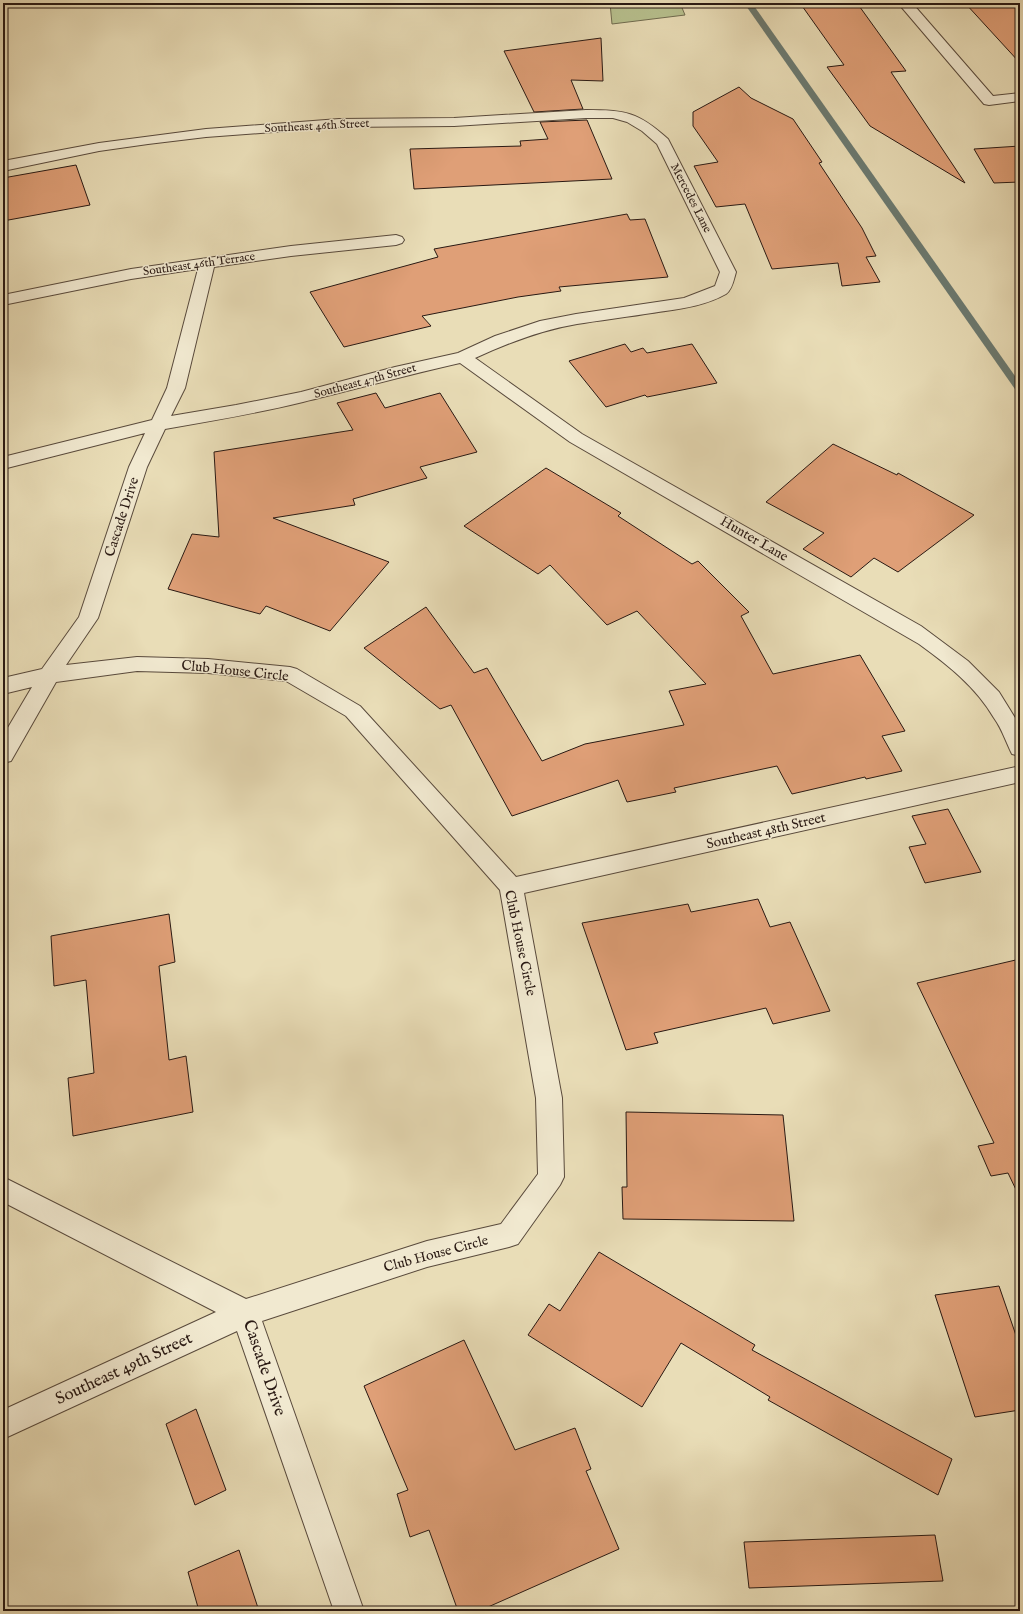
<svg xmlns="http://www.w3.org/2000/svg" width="1023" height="1614" font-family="'IM FELL English',serif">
  <rect width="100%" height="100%" fill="#e9ddb7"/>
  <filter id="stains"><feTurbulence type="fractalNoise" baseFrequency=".005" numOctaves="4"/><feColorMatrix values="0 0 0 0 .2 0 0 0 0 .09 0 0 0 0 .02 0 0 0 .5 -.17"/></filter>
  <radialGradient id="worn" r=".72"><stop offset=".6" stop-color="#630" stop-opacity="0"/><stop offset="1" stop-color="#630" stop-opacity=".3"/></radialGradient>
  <!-- green -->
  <path fill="#b7c08e" stroke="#706c50" d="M610 3H680L685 15 612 24Z"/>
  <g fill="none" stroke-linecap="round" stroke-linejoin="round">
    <!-- stream -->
    <path fill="#6b7a71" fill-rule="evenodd" d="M744 3H752L1020 383V393L1017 392Z"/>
  </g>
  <!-- building -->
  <g fill="#df9f77" stroke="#291913">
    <path d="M800 3H857L906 71 891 72 965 183 870 126 827 67 844 65Z"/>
    <path d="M965 3H1020V63Z"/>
    <path d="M601 38 603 81 571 80 583 109 534 112 504 51Z"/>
    <path d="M739 87 751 98 793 119 822 162 819 163 862 228 876 256 866 257 880 282 842 286 838 263 772 269 745 204 716 207 694 166 718 162 693 126V112Z"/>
    <path d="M587 120 612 179 414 189 410 149 521 146 520 141 548 139 540 122Z"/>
    <path d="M1020 146V182L994 183 974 149Z"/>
    <path d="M76 165 90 205 3 221V178Z"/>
    <path d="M627 214 630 220 645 219 668 277 559 287 561 291 518 297 422 316 431 326 344 347 310 292 438 257 434 249Z"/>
    <path d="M625 344 631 352 643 348 647 353 692 344 717 383 647 397 645 395 606 407 569 361Z"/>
    <path d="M376 393 385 408 440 393 477 452 420 467 427 478 353 499 355 505 273 518 389 562 330 631 266 606 260 614 168 589 192 534 219 537 214 452 353 430 337 403Z"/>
    <path d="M833 444 897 475 898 473 974 515 898 572 874 558 851 577 803 549 824 533 766 502Z"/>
    <path d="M546 468 621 513 618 516 692 564 698 561 749 612 741 616 773 674 860 655 905 731 882 736 902 771 866 779 865 777 792 794 777 766 674 788 676 792 627 802 618 780 512 816 451 705 440 709 364 648 426 607 474 673 487 668 542 761 585 744 684 725 669 691 706 684 637 611 607 625 550 565 538 574 464 526Z"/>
    <path d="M948 809 981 872 925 883 909 847 926 844 912 816Z"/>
    <path d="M758 899 770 927 790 922 830 1011 773 1024 766 1008 654 1033 658 1043 626 1050 582 923 688 904 691 912Z"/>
    <path d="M169 914 175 962 159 966 169 1060 186 1056 193 1112 73 1136 68 1078 94 1073 86 980 54 986 51 936Z"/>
    <path d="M1020 959V1198L1008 1173 991 1176 978 1146 994 1143 917 983Z"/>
    <path d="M626 1112 783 1115 794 1221 623 1219 622 1187H627Z"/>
    <path d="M599 1252 755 1345 752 1350 952 1459 938 1495 768 1400 770 1397 681 1343 642 1407 528 1335 549 1304 560 1311Z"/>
    <path d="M999 1286 1020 1347V1410L975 1417 935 1295Z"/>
    <path d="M464 1340 515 1450 575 1428 591 1469 586 1471 619 1549 479 1611H458L429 1530 410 1537 397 1494 408 1490 364 1386Z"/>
    <path d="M196 1409 226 1490 195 1505 166 1424Z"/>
    <path d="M935 1535 943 1581 749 1588 744 1542Z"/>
    <path d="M239 1550 259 1611H199L188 1572Z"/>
  </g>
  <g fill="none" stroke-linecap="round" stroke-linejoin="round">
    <defs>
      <g id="minor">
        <path d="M898 3H912L993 96 1020 93V101L989 105 984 104Z"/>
        <path d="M586 110C626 110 638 112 668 139L736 272C734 279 732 290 726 294 703 307 677 309 652 313 627 317 602 320 577 324 541 330 508 343 475 358L582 434 921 626 968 661 999 692 1020 726V756L1012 754C1006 742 1002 729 994 718 976 687 948 665 919 644L570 442 460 363C407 375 356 389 303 402 258 413 212 421 165 429L147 467 98 618 66 665 137 657 208 659 290 667 297 669 360 706 516 877 1020 766V782L524 893 562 1098 564 1177 560 1185 518 1244 509 1247 427 1267 262 1321 364 1611H334L237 1331 3 1439V1410L216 1312 3 1202V1177L246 1299 427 1241 501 1224 538 1174 536 1098 500 890 346 716 286 681 208 673 137 671 56 682 11 761 3 763V736L32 687 3 694V678L42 669 79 617 129 467 145 433 3 469V457L152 420 167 388 198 269 131 279 3 305V295L131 269 291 246 396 235 402 237 404 240 402 243 396 245 291 256 214 267 185 388 171 416 236 405 301 392 395 367 458 353 495 336 540 321 576 314 684 298 715 286 720 272 657 144 642 131 627 122 613 118H586L454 126 339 127 206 137 148 144 99 151 3 171V161L99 143 206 129 339 119 454 118Z"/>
      </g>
    </defs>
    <!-- minor casing -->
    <use href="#minor" stroke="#594a3c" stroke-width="2"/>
    <!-- minor -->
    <use href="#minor" fill="#f1e9d0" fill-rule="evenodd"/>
  </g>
  <g text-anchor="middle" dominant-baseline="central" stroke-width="3" stroke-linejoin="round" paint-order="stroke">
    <!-- far-street labels -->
    <g font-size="12" fill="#291913" stroke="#f1e9d0">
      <text transform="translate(317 126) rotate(-3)">Southeast 46th Street</text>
      <text transform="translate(691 198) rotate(63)">Mercedes Lane</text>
      <text transform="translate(199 264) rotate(-8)">Southeast 46th Terrace</text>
      <text transform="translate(365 381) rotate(-15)">Southeast 47th Street</text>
    </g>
    <!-- street labels -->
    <g font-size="14" fill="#291913" stroke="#f1e9d0">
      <text transform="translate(122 517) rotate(-72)">Cascade Drive</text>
      <text transform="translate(754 539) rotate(30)">Hunter Lane</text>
      <text transform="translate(235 671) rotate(6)">Club House Circle</text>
      <text transform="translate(766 831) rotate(-13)">Southeast 48th Street</text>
      <text transform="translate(520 943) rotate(78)">Club House Circle</text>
      <text transform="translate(436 1254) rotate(-15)">Club House Circle</text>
    </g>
    <!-- near-street labels -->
    <g font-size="17" fill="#291913" stroke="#f1e9d0">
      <text transform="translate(264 1368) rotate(71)">Cascade Drive</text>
      <text transform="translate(124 1369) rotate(-25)">Southeast 49th Street</text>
    </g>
  </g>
  <!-- margin -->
  <rect width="1023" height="1614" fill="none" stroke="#e9ddb7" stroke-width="16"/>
  <rect x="4" y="4" width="1015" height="1606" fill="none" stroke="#291913" stroke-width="2"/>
  <rect x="8" y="8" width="1007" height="1598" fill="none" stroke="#291913"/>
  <rect width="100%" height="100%" filter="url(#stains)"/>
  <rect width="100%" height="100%" fill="url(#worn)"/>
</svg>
